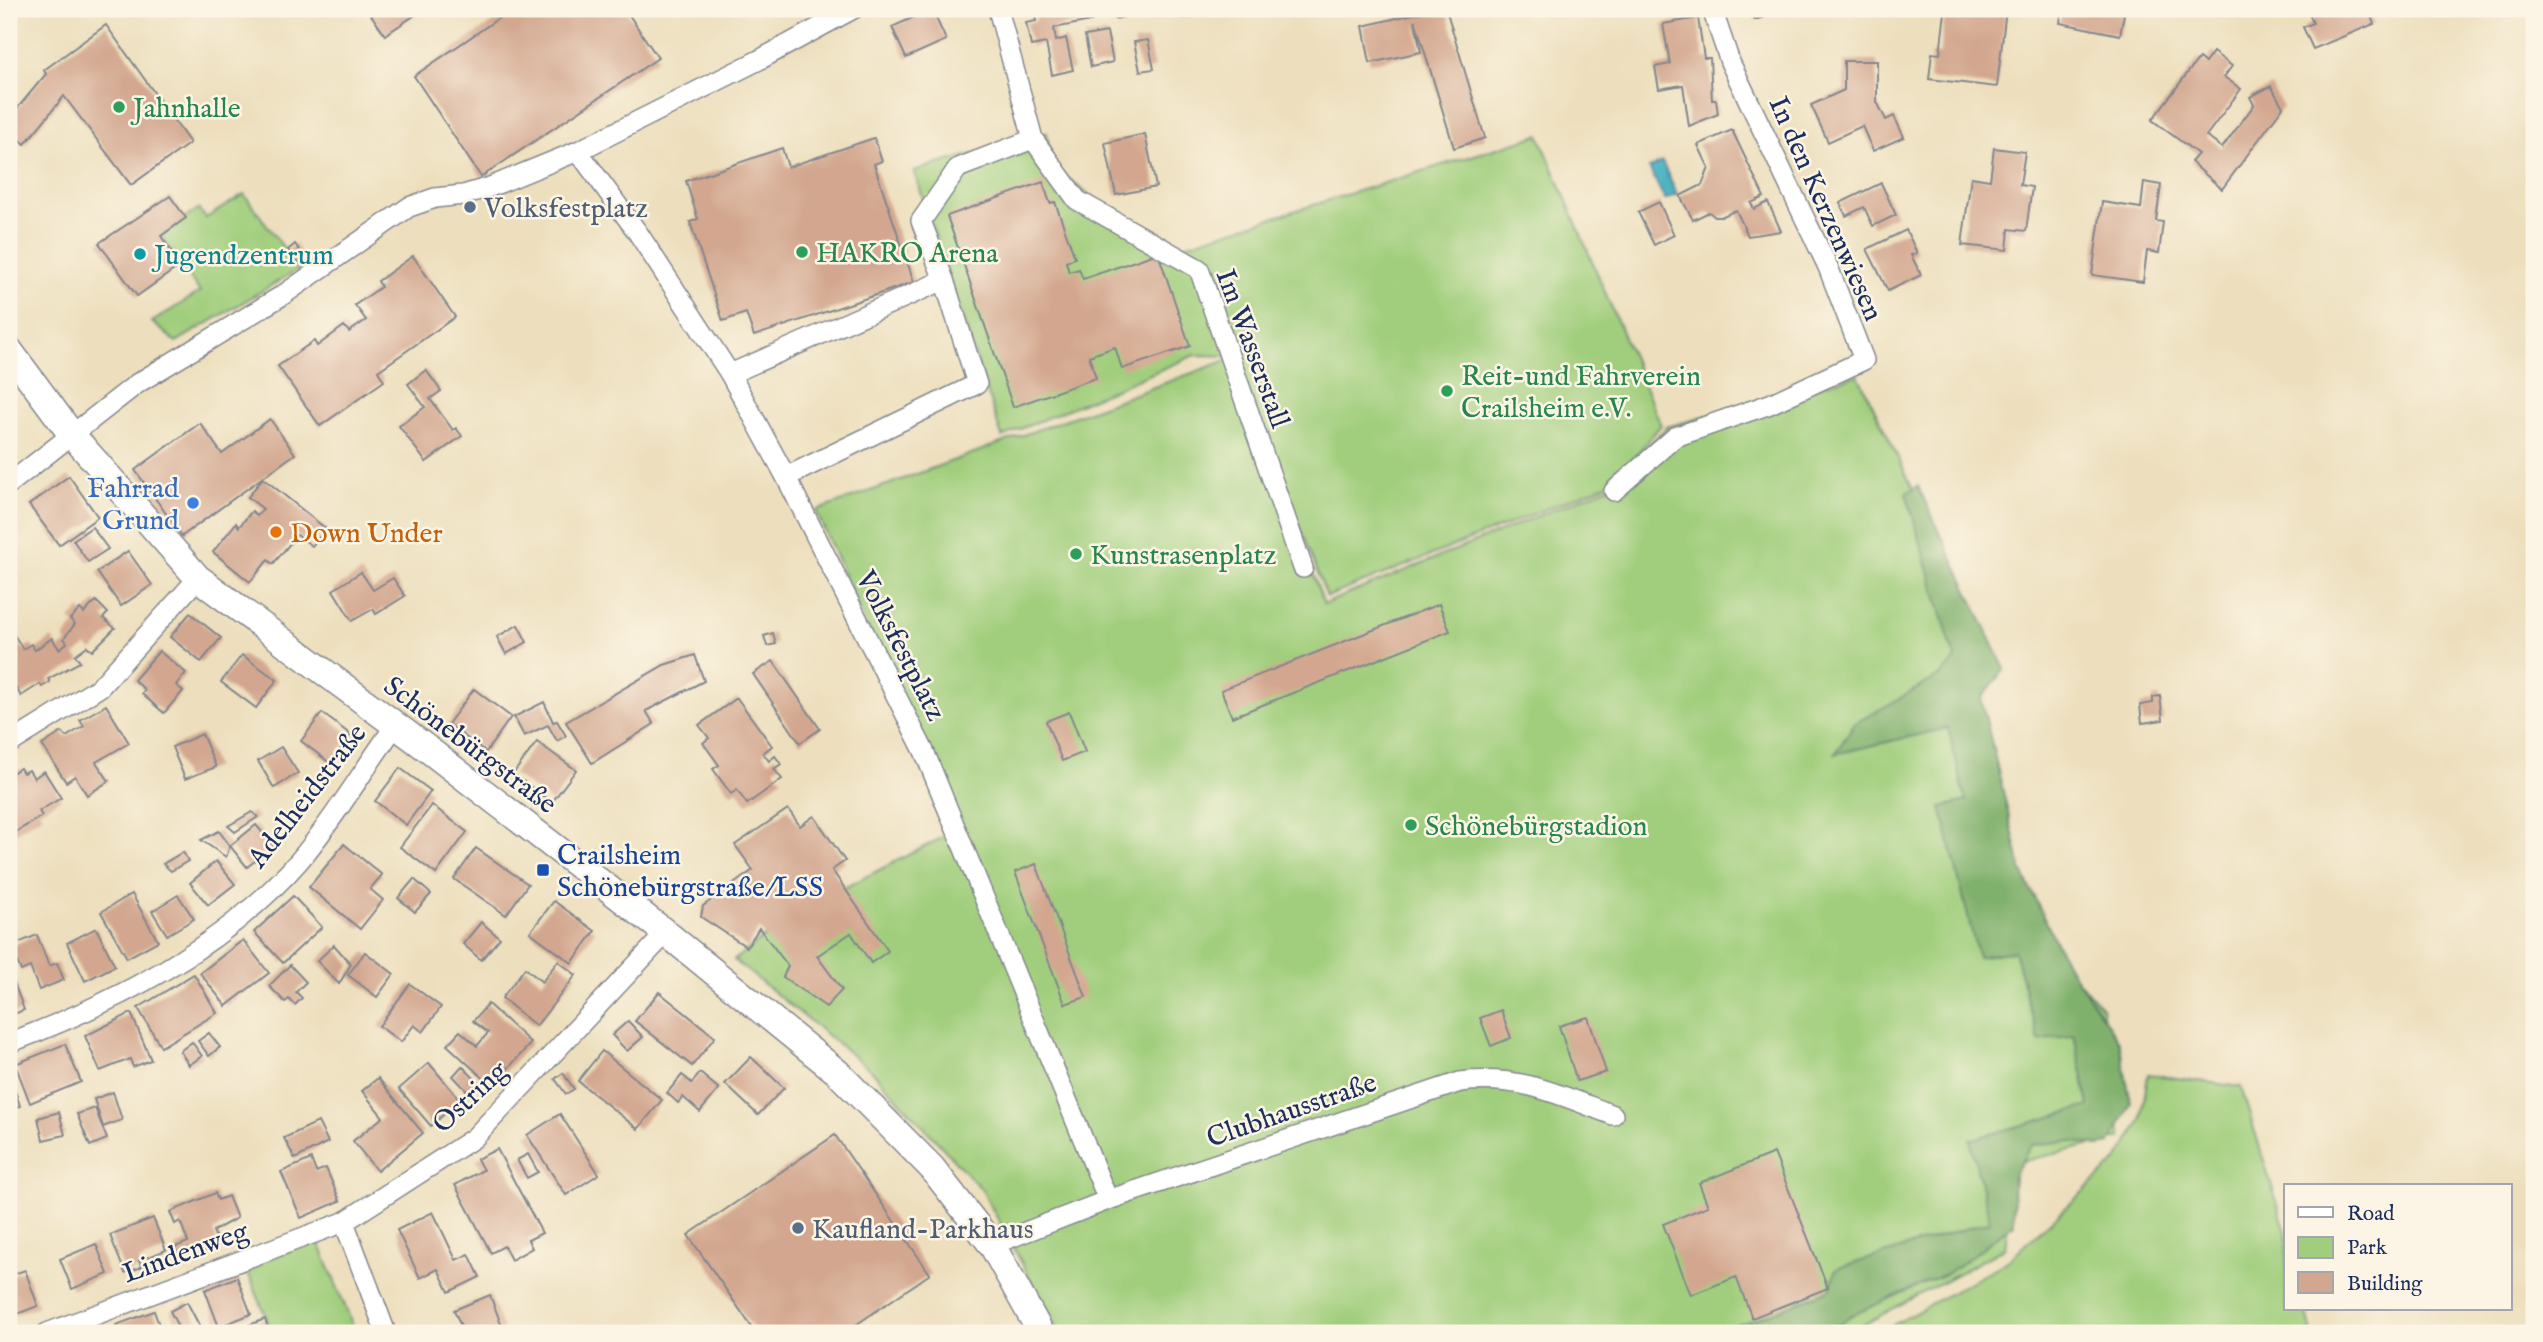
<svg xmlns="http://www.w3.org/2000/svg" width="2543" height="1342" font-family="'IM FELL English',serif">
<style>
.green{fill:#a0ce7c;stroke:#5e7e6d;stroke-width:2}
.forest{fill:#80b16c;stroke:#4e7065;stroke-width:2}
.water{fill:#41afbf;stroke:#2e6f8e;stroke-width:2}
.building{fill:#d3a78f}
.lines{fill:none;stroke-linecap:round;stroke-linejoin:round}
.street-casing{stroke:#84878e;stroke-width:22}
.secondary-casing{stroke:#84878e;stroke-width:29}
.street{stroke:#fff;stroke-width:19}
.secondary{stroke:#fff;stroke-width:26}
.leisure-dot{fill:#2e9e5b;stroke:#fcf5e5;stroke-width:2.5}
.service-dot{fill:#5c6f8a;stroke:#fcf5e5;stroke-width:2.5}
.culture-dot{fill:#0f9aa8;stroke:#fcf5e5;stroke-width:2.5}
.shop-dot{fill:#3f7fe0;stroke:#fcf5e5;stroke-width:2.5}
.food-dot{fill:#e8710a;stroke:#fcf5e5;stroke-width:2.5}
.transit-dot{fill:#1a4fb4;stroke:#fcf5e5;stroke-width:2.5}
.labels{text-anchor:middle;stroke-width:5;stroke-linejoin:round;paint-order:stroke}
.leisure-label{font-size:28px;fill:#27864d;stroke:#fcf5e5;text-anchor:start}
.service-label{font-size:28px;fill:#4e5e75;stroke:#fcf5e5;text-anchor:start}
.street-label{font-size:28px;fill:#1b2f5e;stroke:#fcf5e5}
.culture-label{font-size:28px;fill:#0d838f;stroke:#fcf5e5;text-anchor:start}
.shop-label{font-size:28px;fill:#366cbe;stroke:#fcf5e5;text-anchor:end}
.food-label{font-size:28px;fill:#c56008;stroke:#fcf5e5;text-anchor:start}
.transit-label{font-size:28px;fill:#164399;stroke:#fcf5e5;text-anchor:start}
</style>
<rect width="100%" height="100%" fill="#fcf5e5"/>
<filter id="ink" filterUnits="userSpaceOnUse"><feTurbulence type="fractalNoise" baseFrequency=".0143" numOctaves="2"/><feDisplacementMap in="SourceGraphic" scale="14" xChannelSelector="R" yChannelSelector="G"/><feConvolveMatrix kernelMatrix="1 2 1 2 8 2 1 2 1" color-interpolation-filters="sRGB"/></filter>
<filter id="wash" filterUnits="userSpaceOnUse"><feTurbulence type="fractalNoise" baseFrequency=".00686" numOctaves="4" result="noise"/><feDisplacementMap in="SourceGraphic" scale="28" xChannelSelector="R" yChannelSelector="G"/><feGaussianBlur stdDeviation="1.57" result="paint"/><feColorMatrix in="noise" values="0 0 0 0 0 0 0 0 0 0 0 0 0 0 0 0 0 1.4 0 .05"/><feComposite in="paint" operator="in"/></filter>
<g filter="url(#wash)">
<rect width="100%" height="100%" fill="#eddfbd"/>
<g class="green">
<polygon points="1047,133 1051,165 1162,252 1539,135 1661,425 1613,482 1327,597 1234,356 1195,355 1002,437 914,171"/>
<polygon points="244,194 299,269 176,342 152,322 200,292 161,236 198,209 206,218"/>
<polygon points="1233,358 1324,604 1609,487 1667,427 1858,375 1932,528 1968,684 2015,913 2102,1007 2121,1138 2016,1163 2005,1248 1848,1333 1060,1333 982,1190 873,1072 734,960 799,911 957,830 816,511"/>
<polygon points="2148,1074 2241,1087 2286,1232 2286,1309 2306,1309 2312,1333 1879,1333 2006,1262 2117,1161 2141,1120"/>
<polygon points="317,1238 356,1333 273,1333 246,1268"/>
</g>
<polygon class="forest" points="1918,486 2005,669 1981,698 2022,872 2066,963 2119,1041 2131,1103 2110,1144 2098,1146 2069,1141 2031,1145 2013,1177 2014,1224 1950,1272 1850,1316 1828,1333 1705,1333 1753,1320 1830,1290 1836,1269 1990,1221 1970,1140 2089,1106 2074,1035 2039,1041 2014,951 1978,957 1941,807 1966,801 1948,728 1835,754 1854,724 1941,675 1955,659 1906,493"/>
<polygon class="water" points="1662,162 1677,194 1665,200 1649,168"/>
<g id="blocks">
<g class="building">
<polygon points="367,9 424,9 385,35"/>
<polygon points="507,9 625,9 658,58 481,177 414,76 509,11"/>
<polygon points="932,9 946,40 906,58 892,27"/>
<polygon points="1034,9 1089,9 1091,21 1054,28 1056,41 1066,38 1073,70 1052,75 1046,43 1031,46 1026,23 1036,21"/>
<polygon points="1112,9 1153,9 1153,10 1115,19"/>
<polygon points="1180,9 1192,9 1194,16 1182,18"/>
<polygon points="1435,9 1446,9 1485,138 1454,148 1415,20 1421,52 1370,63 1363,26"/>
<polygon points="1751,9 1786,9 1755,20"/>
<polygon points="1988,9 2006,9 1997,87 1929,79 1932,53 1940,54 1945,12 1987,17"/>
<polygon points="2062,9 2125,9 2120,35 2060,23"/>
<polygon points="2307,9 2368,9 2374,24 2313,49 2303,27 2313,23"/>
<polygon points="1698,18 1704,58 1710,58 1712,100 1716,100 1718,114 1689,126 1683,85 1659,89 1655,67 1670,64 1663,24"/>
<polygon points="106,25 190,143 131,185 64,96 25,144 9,130 9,118 46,74 44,70"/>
<polygon points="1107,32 1113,62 1091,67 1085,36"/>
<polygon points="1148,40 1154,69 1140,71 1134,42"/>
<polygon points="2213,52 2232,66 2224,77 2241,89 2206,136 2222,148 2254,105 2250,97 2271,86 2283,107 2222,189 2191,162 2198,154 2152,120 2199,58 2205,63"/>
<polygon points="1844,61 1877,61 1877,102 1886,120 1894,116 1904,137 1873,151 1862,126 1828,142 1811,105 1844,90"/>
<polygon points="1732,130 1764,197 1751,203 1754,209 1768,202 1781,231 1748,236 1736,210 1721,217 1715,217 1709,212 1693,220 1680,196 1702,185 1709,168 1698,145"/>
<polygon points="1145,134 1156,187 1116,195 1105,143"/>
<polygon points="874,138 882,161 874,164 914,282 754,336 746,313 723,321 690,222 698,219 686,181 782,148 788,167"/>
<polygon points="1994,148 2025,152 2020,185 2032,187 2026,231 2009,229 2007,250 1962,245 1971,177 1990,180"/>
<polygon points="1043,182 1050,203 1055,202 1075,258 1066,262 1069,272 1079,269 1083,279 1158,253 1190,346 1122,369 1115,347 1089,356 1096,378 1013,407 947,216"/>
<polygon points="2144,182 2161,185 2156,221 2163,222 2159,253 2147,251 2143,282 2092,275 2102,202 2141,208"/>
<polygon points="1881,183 1896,215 1873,226 1864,207 1846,216 1840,203"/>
<polygon points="170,196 186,218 161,236 181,265 137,296 99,243"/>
<polygon points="1659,202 1674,235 1654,245 1638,212"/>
<polygon points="1906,230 1917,253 1911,255 1921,275 1888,291 1867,249"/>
<polygon points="295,244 305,258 297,263 288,250"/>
<polygon points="413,256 455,317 378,371 384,381 320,426 278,366 314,341 317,346 344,326 349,332 366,320 355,305 381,287 378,281"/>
<polygon points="426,370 441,391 430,399 453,430 456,428 462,436 426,462 399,426 425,407 408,384"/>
<polygon points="270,419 295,454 182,536 135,470 200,423 222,454"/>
<polygon points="69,476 98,517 59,545 29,505"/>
<polygon points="263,478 326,529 312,546 297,535 273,564 268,560 250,582 213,552 236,523 239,527 252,511 257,516 263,509 248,497"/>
<polygon points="92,527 108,549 88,562 73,540"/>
<polygon points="128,551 152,585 121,606 97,572"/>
<polygon points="361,572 373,590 393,578 405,596 376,614 373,609 352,621 333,590"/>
<polygon points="96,601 108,613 103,618 115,628 92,651 87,646 75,655 80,662 48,679 50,682 42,687 40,684 21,696 15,687 10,690 9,627 23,649 31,644 35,650 52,638 59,649 67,643 64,638 75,624 70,619 80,609 84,613"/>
<polygon points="1439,604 1450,631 1232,717 1221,690"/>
<polygon points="190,613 221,638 201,662 170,637"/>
<polygon points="518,625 527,642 506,654 497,637"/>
<polygon points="773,633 776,644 767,646 764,636"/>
<polygon points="159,651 186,673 176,685 183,691 164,713 142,694 145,690 134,680"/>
<polygon points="242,655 277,680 256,708 221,682"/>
<polygon points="695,655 704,681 646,711 654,724 592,763 566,722 664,665"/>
<polygon points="773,661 820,729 800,743 753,674"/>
<polygon points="474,689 511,717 486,752 448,724"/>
<polygon points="2160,696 2163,720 2142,723 2140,705 2153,703 2153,697"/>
<polygon points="737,698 772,746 763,753 769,761 775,756 781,764 774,769 782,779 747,804 737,790 731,794 713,769 719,765 703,743 709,738 699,725"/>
<polygon points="544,702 553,722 557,721 566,736 557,741 548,725 524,736 514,717"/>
<polygon points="106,705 129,743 96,762 109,781 87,795 75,776 66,782 42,745 62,732 66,737 84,726 80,720"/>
<polygon points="1069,712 1085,752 1062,761 1046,721"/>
<polygon points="322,713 351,735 330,763 301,741"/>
<polygon points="202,734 216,767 185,779 172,747"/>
<polygon points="537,742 576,770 552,802 513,774"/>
<polygon points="281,747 298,773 274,788 258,761"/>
<polygon points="20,768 23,773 29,770 34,778 44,771 61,798 39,811 42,816 14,833 9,824 9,775"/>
<polygon points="400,768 431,791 406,825 375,801"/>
<polygon points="432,805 467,832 436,874 400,847"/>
<polygon points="788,809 800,826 814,816 845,861 832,870 888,951 871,963 851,933 817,956 842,990 826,1007 783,977 788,966 759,928 747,947 701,917 703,906 753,870 735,845"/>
<polygon points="252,812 258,817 235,832 228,826"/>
<polygon points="256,825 274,846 247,867 230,846"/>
<polygon points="219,831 230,846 226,857 201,840"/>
<polygon points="344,844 382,875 370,889 383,900 360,929 309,887"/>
<polygon points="476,848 528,884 506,915 454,879"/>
<polygon points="183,852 188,861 171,871 163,864"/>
<polygon points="216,861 235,884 208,905 190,883"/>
<polygon points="1036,864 1086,997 1065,1004 1015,872"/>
<polygon points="414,879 431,894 415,912 398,898"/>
<polygon points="132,894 158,941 127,958 101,912"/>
<polygon points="178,895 194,919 167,935 152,911"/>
<polygon points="293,896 322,927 283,963 254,932"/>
<polygon points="554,901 595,931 572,963 530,932"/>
<polygon points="481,922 500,938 481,960 463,944"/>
<polygon points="96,928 115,966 85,981 67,943"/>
<polygon points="37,935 49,966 57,963 64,980 39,990 30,967 21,971 11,946"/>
<polygon points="243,940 269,973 226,1006 200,973"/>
<polygon points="334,945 351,964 339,984 317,961"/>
<polygon points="365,952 394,974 377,997 348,975"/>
<polygon points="558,961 576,975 536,1026 502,998 525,968 542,982"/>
<polygon points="290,965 306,982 296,992 302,998 295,1005 289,999 285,1002 269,986"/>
<polygon points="9,969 24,1010 9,1016"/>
<polygon points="194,974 217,1013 161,1047 138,1008"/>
<polygon points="410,984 441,1007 423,1032 414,1025 401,1042 379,1026"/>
<polygon points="659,992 715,1037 692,1066 635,1021"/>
<polygon points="488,1004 531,1043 492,1086 447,1045 460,1031 477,1046 488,1033 473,1021"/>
<polygon points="1501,1010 1511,1038 1491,1046 1480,1018"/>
<polygon points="131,1013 151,1060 133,1067 130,1059 100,1071 85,1036"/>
<polygon points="1588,1017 1606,1072 1577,1081 1559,1026"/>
<polygon points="628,1021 643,1037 627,1051 612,1035"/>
<polygon points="209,1033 220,1047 209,1056 198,1041"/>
<polygon points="192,1042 202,1056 189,1065 180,1051"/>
<polygon points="65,1044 81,1082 30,1103 15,1064"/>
<polygon points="602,1051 662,1100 638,1129 578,1081"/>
<polygon points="751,1057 784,1088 758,1115 725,1084"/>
<polygon points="429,1063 460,1100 431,1126 399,1089"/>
<polygon points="462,1066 479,1083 469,1093 453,1076"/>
<polygon points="9,1072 20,1106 9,1110"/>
<polygon points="563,1073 574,1089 566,1094 555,1079"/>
<polygon points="700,1073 719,1089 700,1112 683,1097 678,1103 667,1093 682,1075 692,1083"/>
<polygon points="378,1078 423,1133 377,1171 353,1141 383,1117 362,1091"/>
<polygon points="113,1092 122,1120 103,1127 94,1099"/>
<polygon points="95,1108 107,1139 90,1146 77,1114"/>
<polygon points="59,1112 65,1135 43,1140 38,1118"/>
<polygon points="560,1114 599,1174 566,1195 527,1135"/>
<polygon points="318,1122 328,1142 295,1159 284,1138"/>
<polygon points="835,1135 930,1274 844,1333 756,1333 688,1235"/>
<polygon points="497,1149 542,1233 528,1240 532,1248 511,1260 504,1246 491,1253 455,1185 483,1170 477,1159"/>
<polygon points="1774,1153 1828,1288 1752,1318 1736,1277 1691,1295 1663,1224 1708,1206 1699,1183"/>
<polygon points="528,1154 538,1172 527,1178 517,1160"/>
<polygon points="311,1159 316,1172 326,1168 340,1201 301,1218 281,1172"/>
<polygon points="215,1193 218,1200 228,1196 237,1218 213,1231 219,1245 181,1261 175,1247 188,1242 180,1221 175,1224 170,1212"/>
<polygon points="433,1212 456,1260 469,1254 480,1277 449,1292 438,1269 420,1278 397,1230"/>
<polygon points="153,1218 166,1250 139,1261 142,1267 125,1273 110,1235"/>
<polygon points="96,1244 108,1274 72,1289 60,1259"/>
<polygon points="25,1270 38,1306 9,1317 9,1276"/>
<polygon points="237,1277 251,1314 219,1327 205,1290"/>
<polygon points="490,1295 504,1332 464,1333 454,1310"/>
<polygon points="187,1302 200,1327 181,1333 170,1311"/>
<polygon points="154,1311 162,1333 119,1333 116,1325"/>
<polygon points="265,1319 270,1333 243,1333 241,1328"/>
</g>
</g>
</g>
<g filter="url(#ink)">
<use href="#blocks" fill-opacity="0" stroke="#84878e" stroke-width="2"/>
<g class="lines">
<g class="street-casing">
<g id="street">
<polyline points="998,9 1033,139 1077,200 1199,269 1303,568"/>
<polyline points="578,151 638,233 730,374 786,477 924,751 1108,1200"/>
<polyline points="730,374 944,280"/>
<polyline points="786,477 977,384 944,280 921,221 958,168 1033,139"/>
<polyline points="9,484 138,383 283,295 409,207 435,198 463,195 490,187 578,151 759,60 853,9"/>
<polyline points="1614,491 1675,437 1770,404 1864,360 1828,267 1730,62 1712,9"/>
<polyline points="9,744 100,687 198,578"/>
<path d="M9,1043C116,1002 222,949 299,861C334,820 363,770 395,726"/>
<path d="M992,1245L1108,1200L1460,1082C1521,1075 1557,1094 1613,1115"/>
<polyline points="47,1333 344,1222"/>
<polyline points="386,1333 344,1222 474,1138 666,933"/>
</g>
</g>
<g class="secondary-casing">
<polyline id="secondary" points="9,350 72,435 198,578 425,747 666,933 837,1072 932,1168 992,1245 1041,1333"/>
</g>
<use href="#street" class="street"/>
<use href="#secondary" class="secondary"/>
</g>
</g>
<g class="leisure-dot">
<circle cx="119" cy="107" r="7"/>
<circle cx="802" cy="252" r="7"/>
<circle cx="1447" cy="391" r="7"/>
<circle cx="1076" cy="554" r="7"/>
<circle cx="1411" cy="825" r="7"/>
</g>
<g class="service-dot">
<circle cx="470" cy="207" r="7"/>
<circle cx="798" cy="1228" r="7"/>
</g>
<circle class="culture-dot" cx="140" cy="254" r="7"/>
<circle class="shop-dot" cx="193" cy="503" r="7"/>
<circle class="food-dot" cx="276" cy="532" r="7"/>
<rect class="transit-dot" x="536" y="863" width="14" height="14" rx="3.5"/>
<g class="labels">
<g class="leisure-label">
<text x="133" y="117">Jahnhalle</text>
<text x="816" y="262">HAKRO Arena</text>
<text x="1461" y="385">Reit-und Fahrverein<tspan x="1461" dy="32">Crailsheim e.V.</tspan></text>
<text x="1090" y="564">Kunstrasenplatz</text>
<text x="1425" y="835">Schönebürgstadion</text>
</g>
<g class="service-label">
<text x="484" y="217">Volksfestplatz</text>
<text x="812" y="1238">Kaufland-Parkhaus</text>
</g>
<g class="street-label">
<text transform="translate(1827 208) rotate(66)" y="10">In den Kerzenwiesen</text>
<text transform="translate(1254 348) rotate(70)" y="10">Im Wasserstall</text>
<text transform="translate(902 645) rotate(63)" y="10">Volksfestplatz</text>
<text transform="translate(471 744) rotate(37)" y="10">Schönebürgstraße</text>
<text transform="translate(306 795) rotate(-52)" y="10">Adelheidstraße</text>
<text transform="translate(469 1096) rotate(-43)" y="10">Ostring</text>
<text transform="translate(1291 1109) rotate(-19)" y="10">Clubhausstraße</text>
<text transform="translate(185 1251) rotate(-20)" y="10">Lindenweg</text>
</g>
<g class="culture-label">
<text x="154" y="264">Jugendzentrum</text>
</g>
<g class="shop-label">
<text x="179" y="497">Fahrrad<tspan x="179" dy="32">Grund</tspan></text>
</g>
<g class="food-label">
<text x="290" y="542">Down Under</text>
</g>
<g class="transit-label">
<text x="557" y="864">Crailsheim<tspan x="557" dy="32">Schönebürgstraße/LSS</tspan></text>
</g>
</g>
<rect width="2543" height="1342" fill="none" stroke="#fcf5e5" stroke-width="35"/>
<rect x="2284" y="1184" width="228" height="126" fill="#fcf5e5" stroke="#a2a6af" stroke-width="2"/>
<rect x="2298" y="1207" width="35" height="10" fill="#ffffff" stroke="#a2a6af" stroke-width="2"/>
<text x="2347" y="1220" font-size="21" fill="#1b2f5e">Road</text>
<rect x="2298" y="1237" width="35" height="21" fill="#a0ce7c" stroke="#a2a6af" stroke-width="2"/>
<text x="2347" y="1254" font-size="21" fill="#1b2f5e">Park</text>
<rect x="2298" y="1272" width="35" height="21" fill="#d3a78f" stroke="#a2a6af" stroke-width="2"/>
<text x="2347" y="1290" font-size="21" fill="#1b2f5e">Building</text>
</svg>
